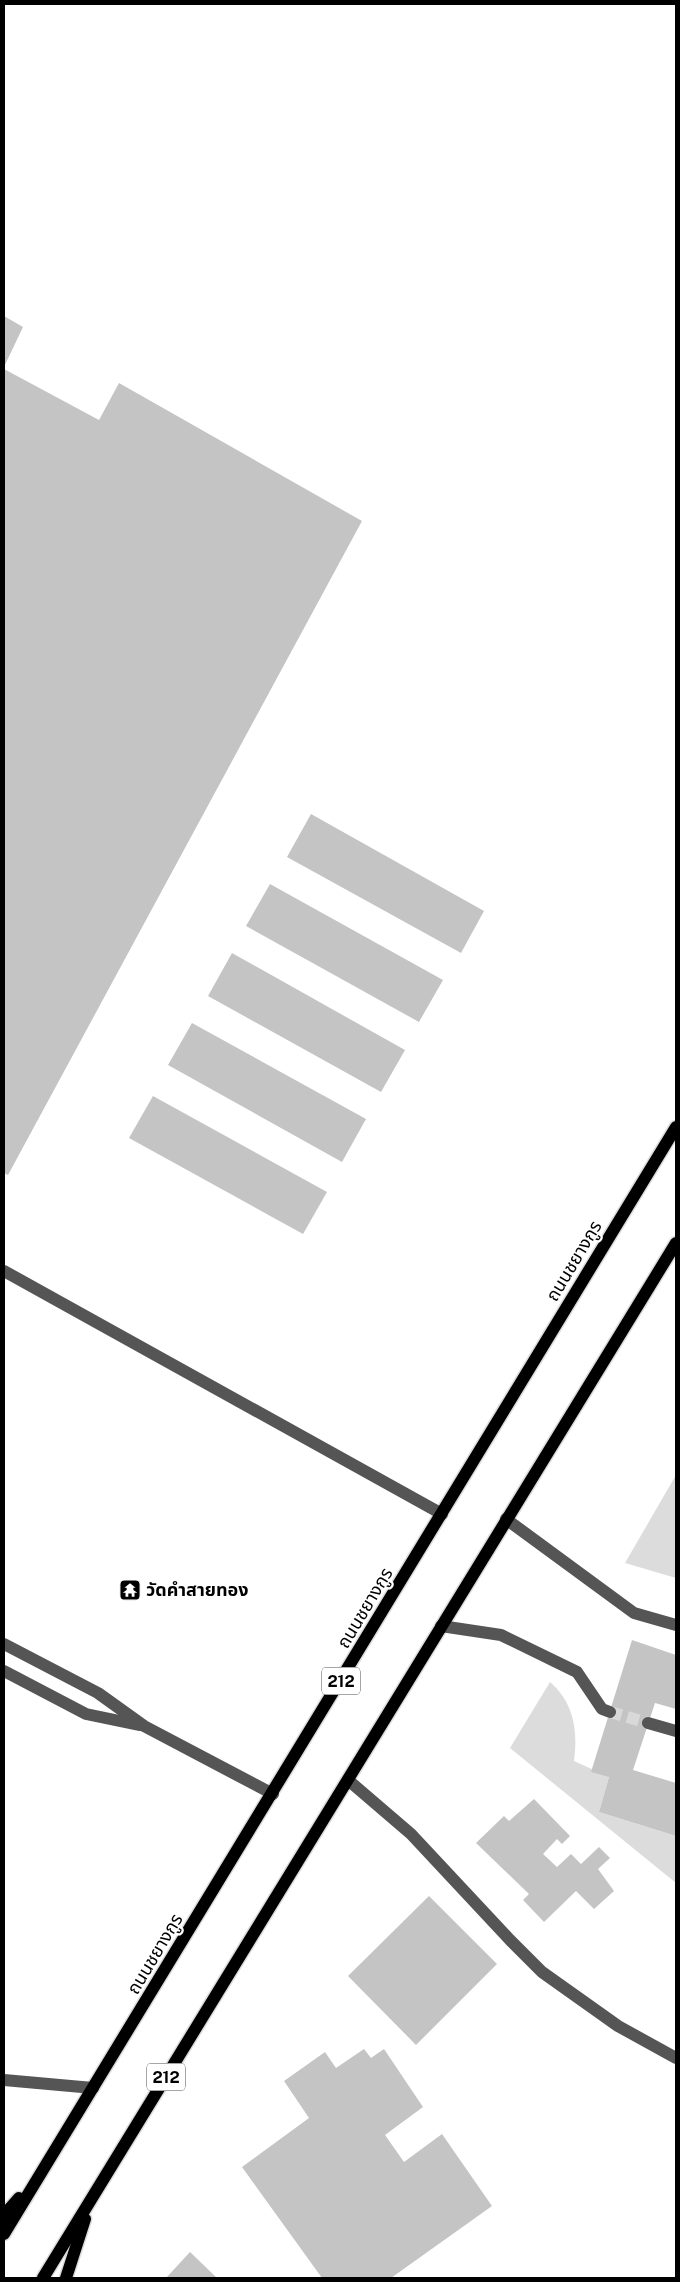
<svg xmlns="http://www.w3.org/2000/svg" width="680" height="2282" font-family="'Public Sans','Noto Sans Thai',sans-serif">
<style>
.green{fill:#dcdcdc}
.building{fill:#c4c4c4}
.lines{fill:none;stroke-linecap:round;stroke-linejoin:round}
.minor-tunnel{stroke:#d9d9d9;stroke-width:12;stroke-dasharray:12 6;stroke-linecap:butt}
.major-casing{stroke:#dbdbdb;stroke-width:15}
.minor{stroke:#555;stroke-width:12}
.major{stroke:#000;stroke-width:12}
.labels{text-anchor:middle;stroke-width:4.5;stroke-linejoin:round;paint-order:stroke}
.shield{fill:#fff;stroke:#4c4c4c;stroke-width:1}
.shield-label{font-size:16px;font-weight:bold;fill:#000}
.street-label{font-size:18px;fill:#000;stroke:#fff}
.poi-label{font-size:18px;font-weight:bold;fill:#000;stroke:#fff;text-anchor:start}
</style>
<rect width="100%" height="100%" fill="#fff"/>
<g class="green">
<polygon points="676,1475 676,1578 625,1563"/>
<path d="M550,1682C574,1703 578,1730 574,1761L609,1777L599,1812L676,1836V1883L510,1748Z"/>
</g>
<g class="building">
<polygon points="4,316 23,327 4,367"/>
<polygon points="4,369 99,420 119,383 362,521 8,1175 4,1173"/>
<polygon points="311,814 484,911 461,953 287,857"/>
<polygon points="270,884 443,980 419,1022 246,926"/>
<polygon points="232,953 405,1050 381,1092 208,996"/>
<polygon points="192,1023 366,1119 342,1162 168,1065"/>
<polygon points="153,1096 327,1192 303,1234 129,1138"/>
<polygon points="632,1640 676,1655 676,1709 655,1703 633,1770 676,1783 676,1836 599,1812 609,1777 591,1772"/>
<polygon points="534,1799 570,1836 562,1844 557,1839 543,1854 557,1867 571,1854 581,1864 599,1847 610,1858 598,1869 614,1891 594,1909 576,1891 544,1922 523,1900 529,1894 476,1843 504,1816 509,1821"/>
<polygon points="429,1896 497,1964 416,2045 348,1976"/>
<polygon points="364,2049 371,2058 384,2049 423,2107 385,2135 404,2162 442,2134 492,2206 391,2278 322,2278 242,2167 309,2118 284,2081 325,2052 336,2068"/>
<polygon points="190,2252 217,2278 166,2278"/>
</g>
<g class="lines">
<polyline class="minor-tunnel" points="610,1712 648,1723"/>
<g class="major-casing">
<g id="major">
<polyline points="4,2215 19,2198"/>
<polyline points="4,2234 676,1127"/>
<polyline points="43,2278 676,1243"/>
<polyline points="66,2278 85,2219"/>
</g>
</g>
<g class="minor">
<polyline points="4,1271 442,1514"/>
<polyline points="506,1519 634,1613 676,1625"/>
<polyline points="441,1626 501,1635 577,1672 602,1709 610,1712"/>
<polyline points="4,1644 98,1693 144,1726 273,1794"/>
<polyline points="4,1671 86,1714 139,1725"/>
<polyline points="648,1723 676,1731"/>
<polyline points="348,1780 411,1834 510,1940 542,1972 618,2026 676,2058"/>
<polyline points="4,2080 93,2088"/>
</g>
<use href="#major" class="major"/>
</g>
<defs>
<g id="temple-square" transform="scale(1.125)"><rect x="-9" y="-9" width="18" height="18" rx="4" fill="#000" stroke="#fff"/><path d="M0-6L5-2H3V0L6.5 2.5H4V6H1.5V3h-3V6H-4V2.5H-6.5L-3 0V-2H-5Z" fill="#fff"/></g>
</defs>
<g fill-rule="evenodd">
<use href="#temple-square" x="130" y="1590"/>
</g>
<g class="labels">
<g class="shield">
<rect x="322" y="1667.5" width="38" height="27" rx="4"/>
<rect x="147" y="2063.5" width="38" height="27" rx="4"/>
</g>
<g class="shield-label">
<text x="341" y="1687">212</text>
<text x="166" y="2083">212</text>
</g>
<g class="street-label">
<text transform="translate(574 1261) rotate(-59)" y="6">ถนนชยางกูร</text>
<text transform="translate(365 1608) rotate(-59)" y="6">ถนนชยางกูร</text>
<text transform="translate(155 1954) rotate(-59)" y="6">ถนนชยางกูร</text>
</g>
<g class="poi-label">
<text x="146" y="1596">วัดคำสายทอง</text>
</g>
</g>
<rect width="680" height="2282" fill="none" stroke="#000000" stroke-width="10"/>
</svg>
